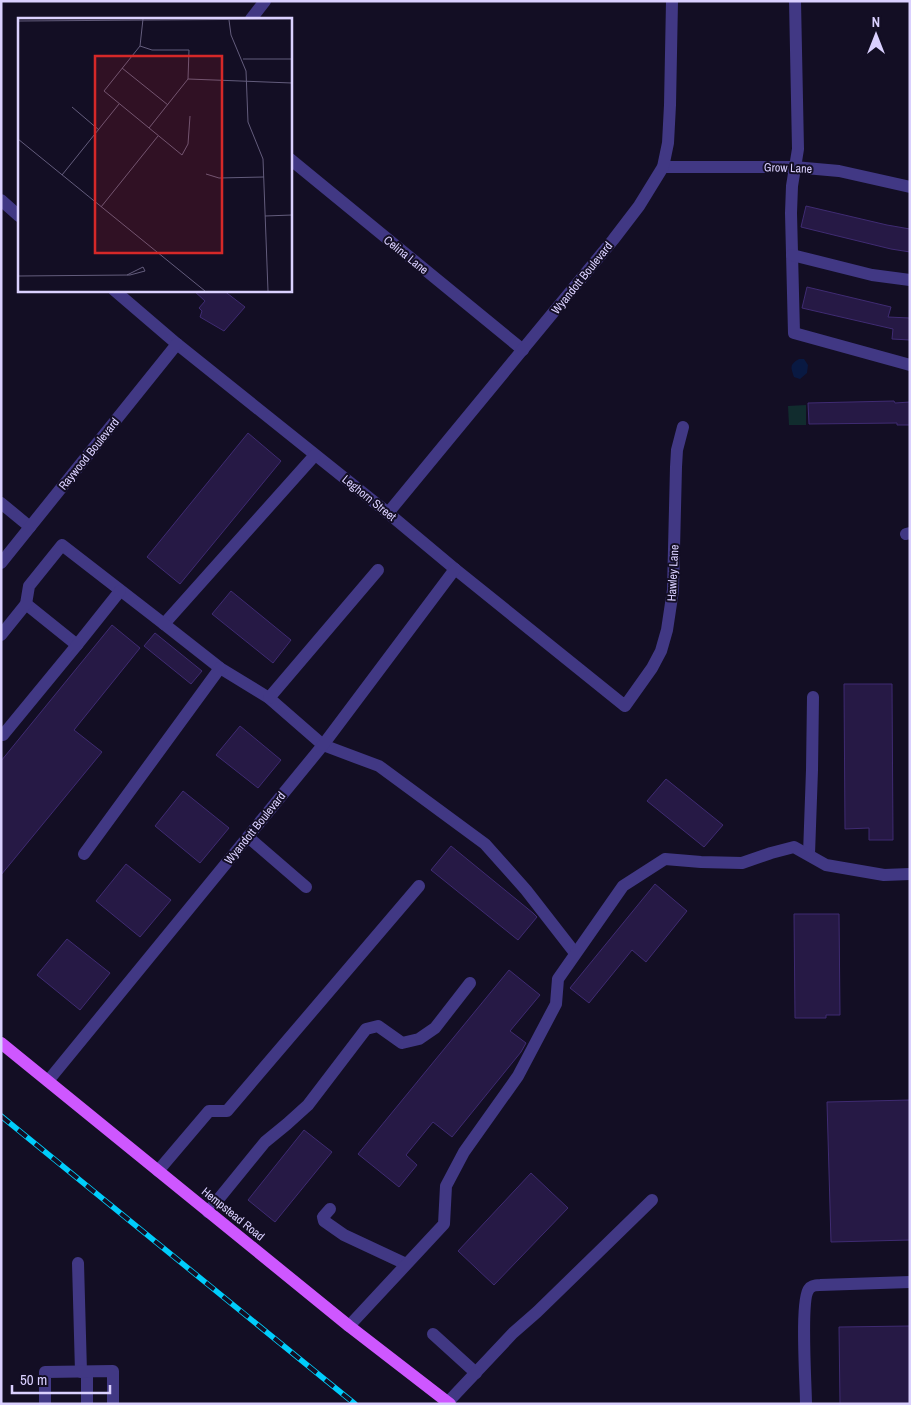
<svg xmlns="http://www.w3.org/2000/svg" width="911" height="1405" font-family="'Archivo Narrow',sans-serif">
<style>
.green{fill:#112c2e}
.water{fill:#091942}
.building{fill:#261945;stroke:#3f2b72}
.lines{fill:none;stroke-linecap:round;stroke-linejoin:round}
.minor{stroke:#413884;stroke-width:12}
.major{stroke:#ce57ff;stroke-width:12}
.rail-casing{stroke:#00cdfb;stroke-width:5.5}
.rail{stroke:#130e24;stroke-width:4;stroke-dasharray:11;stroke-linecap:butt}
.labels{text-anchor:middle;stroke-width:4;stroke-linejoin:round;paint-order:stroke}
.street-label{font-size:12px;fill:#dad0ff;stroke:#130e24}
.inset-road{fill:none;stroke:#635c7c;stroke-width:1}
.view{fill:#d62828;fill-opacity:0.15;stroke:#d62828;stroke-width:2.5}
.inset-edge{fill:none;stroke:#dad0ff;stroke-width:2.5}
</style>
<rect width="100%" height="100%" fill="#130e24"/>
<polygon class="green" points="806,405 806,425 789,425 788,406"/>
<path class="water" d="M799,359H804L808,365L807,373L800,379L794,377C791,367 789,365 799,359Z"/>
<g class="building">
<polygon points="806,206 887,225 910,229 910,252 891,249 801,227"/>
<polygon points="807,287 891,307 888,317 910,318 910,340 892,339 893,329 802,308"/>
<polygon points="193,290 223,290 245,307 224,331 200,317 202,311 199,308 205,301"/>
<polygon points="894,401 895,403 910,402 910,425 897,425 897,423 809,424 808,403"/>
<polygon points="248,433 281,461 180,584 147,557"/>
<polygon points="231,591 291,640 273,663 212,614"/>
<polygon points="112,625 140,648 74,730 102,752 1,875 1,761"/>
<polygon points="155,633 202,671 191,684 144,646"/>
<polygon points="844,684 892,684 893,840 869,840 869,828 845,829"/>
<polygon points="240,726 281,760 258,788 216,755"/>
<polygon points="666,779 723,825 704,847 647,801"/>
<polygon points="183,791 229,828 200,863 155,826"/>
<polygon points="451,846 533,913 537,917 518,940 431,870"/>
<polygon points="126,864 171,900 140,937 96,901"/>
<polygon points="655,884 687,911 646,962 632,950 589,1003 570,988"/>
<polygon points="794,914 839,914 840,1015 826,1015 826,1018 795,1018"/>
<polygon points="67,939 110,973 80,1010 37,975"/>
<polygon points="509,970 540,995 510,1031 526,1043 521,1052 452,1137 433,1122 406,1155 417,1165 399,1187 358,1154"/>
<polygon points="910,1100 910,1240 831,1242 827,1102"/>
<polygon points="304,1130 332,1152 275,1222 248,1200"/>
<polygon points="531,1173 568,1208 494,1285 458,1251"/>
<polygon points="910,1326 910,1404 840,1404 839,1327"/>
</g>
<g class="lines">
<g class="minor">
<polyline points="795,1 798,149 792,186 791,213 794,333 910,365"/>
<polyline points="251,19 265,1"/>
<polyline points="290,159 523,350"/>
<polyline points="663,167 794,167 839,171 910,187"/>
<polyline points="1,200 19,216"/>
<polyline points="792,255 872,275 910,280"/>
<polyline points="114,290 177,344 388,513 455,569 625,706 652,668 661,651 667,630 673,590 676,467 677,450 683,427"/>
<polyline points="1,503 30,527"/>
<polyline points="388,513 613,240 639,206 663,167 668,143 670,105 672,1"/>
<polyline points="906,534 910,533"/>
<polyline points="1,563 177,344"/>
<polyline points="26,604 77,645"/>
<polyline points="164,624 315,455"/>
<polyline points="1,635 26,604 29,586 62,545 164,624 220,668 269,698 323,745 379,766 485,844 526,890 575,953"/>
<polyline points="269,698 378,570"/>
<polyline points="1,733 3,735 77,645 120,591"/>
<polyline points="248,837 306,887"/>
<polyline points="84,854 220,668"/>
<polyline points="809,854 812,770 813,697"/>
<polyline points="48,1081 323,745 455,569"/>
<polyline points="158,1171 209,1111 227,1111 419,886"/>
<polyline points="330,1209 323,1217 324,1221 344,1235 406,1264"/>
<polyline points="208,1212 265,1142 287,1124 308,1105 366,1029 378,1026 402,1043 419,1039 435,1028 470,983"/>
<polyline points="78,1263 81,1372"/>
<polyline points="349,1326 444,1224 446,1186 464,1152 518,1076 556,1004 558,979 623,886 665,859 701,862 742,863 771,853 794,847 826,865 884,875 910,874"/>
<polyline points="433,1334 476,1373"/>
<polyline points="87,1372 87,1404"/>
<polyline points="448,1402 513,1333 537,1312 652,1200"/>
<polyline points="45,1404 45,1372 113,1371 113,1404"/>
<path d="M806,1404C806,1386 800,1299 809,1289C811,1286 816,1285 820,1285L910,1282"/>
</g>
<polyline class="major" points="1,1043 349,1326 450,1404"/>
<g class="rail-casing">
<polyline id="rail" points="1,1116 355,1404"/>
</g>
<use href="#rail" class="rail"/>
</g>
<g class="labels">
<g class="street-label">
<text transform="translate(788 168) rotate(2)" y="4">Grow Lane</text>
<text transform="translate(406 255) rotate(39)" y="4">Celina Lane</text>
<text transform="translate(582 278) rotate(-51)" y="4">Wyandott Boulevard</text>
<text transform="translate(89 454) rotate(-51)" y="4">Raywood Boulevard</text>
<text transform="translate(369 498) rotate(39)" y="4">Leghorn Street</text>
<text transform="translate(673 573) rotate(-87)" y="4">Hawley Lane</text>
<text transform="translate(255 828) rotate(-51)" y="4">Wyandott Boulevard</text>
<text transform="translate(233 1214) rotate(39)" y="4">Hempstead Road</text>
</g>
</g>
<g transform="translate(18 18)">
<rect width="274" height="274" fill="#130e24"/>
<path class="inset-road" d="M125,1L122,28L86,73L164,137L170,126L172,98M211,2L213,17L228,53L230,104L245,141L250,273M0,3L274,1M122,28L134,32H171L170,61L131,110M225,41H274M104,50L150,87M170,61L274,65M54,89L81,112M0,121L187,273M188,156L201,160L246,159M44,157L101,86M83,189L140,118M247,198L274,197M0,258L112,257L127,253L125,249L109,257"/>
<path class="view" d="M77,38H204V235H77Z"/>
<rect width="274" height="274" class="inset-edge"/>
</g>
<rect width="911" height="1405" fill="none" stroke="#dad0ff" stroke-width="5"/>
<g transform="translate(876 35)" stroke="#130e24" stroke-width="4" paint-order="stroke">
<path d="M0-4L9 19L0 12L-9 19Z" fill="#dad0ff"/>
<text y="-8" font-size="14" font-weight="bold" text-anchor="middle" fill="#dad0ff">N</text>
</g>
<path d="M12 1385v8h98v-8" fill="none" stroke="#dad0ff" stroke-width="2.5"/>
<text x="20" y="1385" font-size="15" fill="#dad0ff" stroke="#130e24" stroke-width="4" paint-order="stroke">50 m</text>
</svg>
